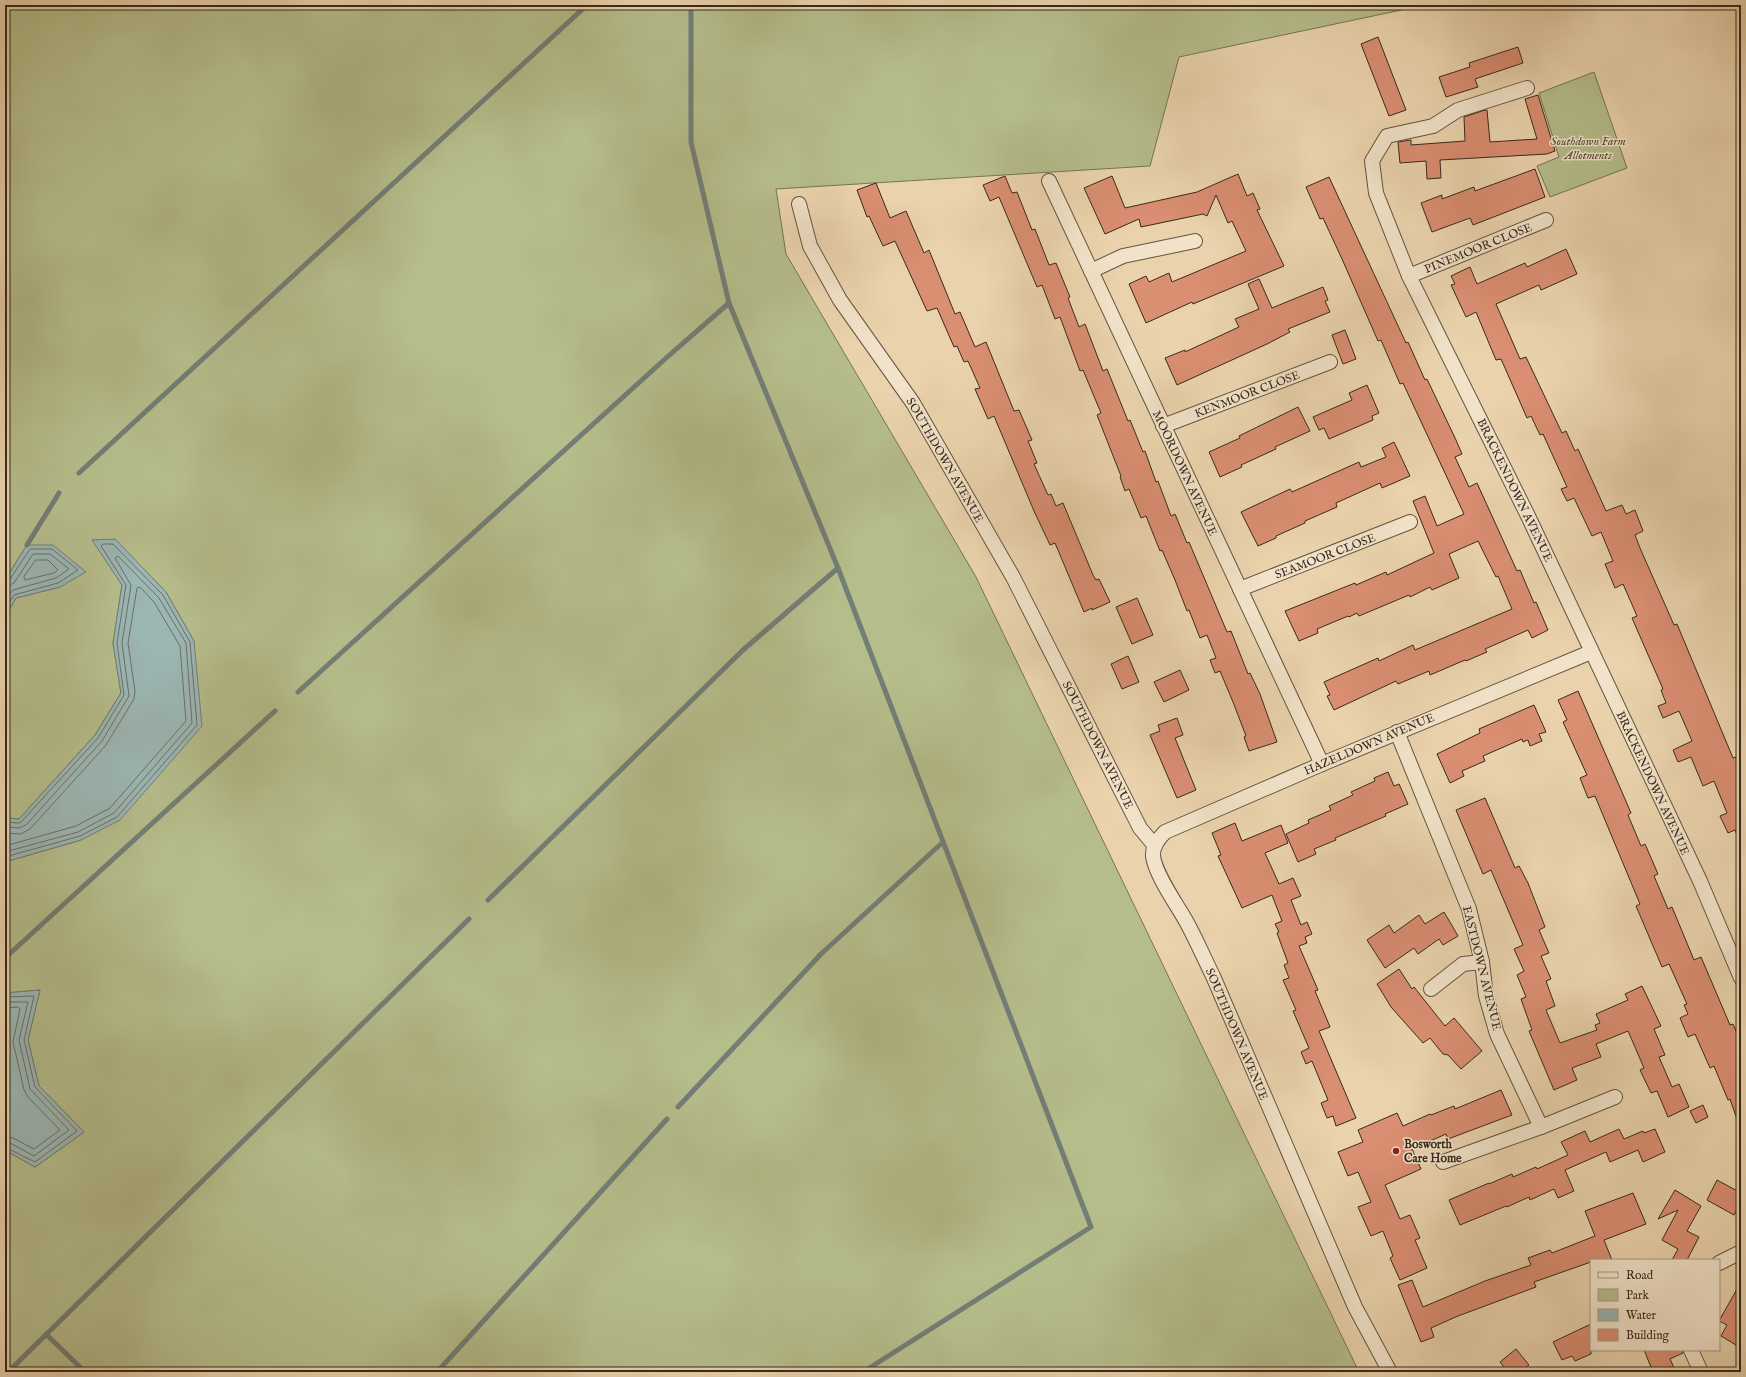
<svg xmlns="http://www.w3.org/2000/svg" width="1746" height="1377" font-family="'IM FELL English',serif">
<style>
.green{fill:#b5bd8b;stroke:#767454}
.water{fill:#9bb6b3;stroke:#737e77}
.lines{fill:none;stroke-linecap:round;stroke-linejoin:round}
.shore{stroke:#6a7068;stroke-width:1}
.stream{stroke:#737e77;stroke-width:5}
.building{fill:#da8e72;stroke:#382a1c}
.minor-casing{stroke:#645440;stroke-width:16}
.minor{stroke:#f1e2c9;stroke-width:14}
.poi-dot{fill:#8f2418;stroke:#f1e2c9;stroke-width:1.5}
.labels{text-anchor:middle;stroke-width:3;stroke-linejoin:round;paint-order:stroke}
.park-label{font-size:12px;font-style:italic;fill:#514732;stroke:#f1e2c9}
.street-label{font-size:12px;fill:#382a1c;stroke:#f1e2c9}
.poi-label{font-size:12px;font-weight:bold;fill:#382a1c;stroke:#f1e2c9;text-anchor:start}
</style>
<rect width="100%" height="100%" fill="#ead3ac"/>
<filter id="stains"><feTurbulence type="fractalNoise" baseFrequency=".005" numOctaves="4"/><feColorMatrix values="0 0 0 0 .2 0 0 0 0 .09 0 0 0 0 .02 0 0 0 .5 -.17"/></filter>
<radialGradient id="worn" r=".72"><stop offset=".6" stop-color="#630" stop-opacity="0"/><stop offset="1" stop-color="#630" stop-opacity=".3"/></radialGradient>
<g class="green">
<polygon points="5,5 1425,5 1179,57 1150,166 776,189 786,254 976,577 1359,1372 5,1372 5,1150 35,1167 84,1132 39,1086 28,1040 40,990 5,993 5,862 81,840 194,641 166,592 115,540 93,540 122,585 113,643 121,693 95,735 19,819 5,818 5,617 16,598 60,587 27,545 5,580"/>
<polygon points="1594,72 1627,168 1550,197 1537,166 1559,157 1539,93"/>
</g>
<g class="water">
<polygon points="115,539 166,592 194,641 202,726 120,820 81,840 5,862 5,818 19,819 95,735 121,693 113,643 122,585 92,540"/>
<polygon points="27,545 53,545 86,572 60,587 16,598 5,617 5,580"/>
<polygon points="40,990 28,1040 39,1086 84,1132 35,1167 5,1150 5,993"/>
</g>
<g class="lines">
<g class="shore">
<polygon points="36,560 48,560 58,570 54,573 25,580 24,577"/>
<polyline points="5,581 10,579 30,549 52,549 78,570 58,583 14,595 5,609"/>
<polyline points="5,587 14,583 33,554 50,554 69,569 56,578 13,590 5,599"/>
<polyline points="5,822 19,823 22,821 98,738 124,695 117,643 126,585 101,546 103,544 113,544 163,595 190,642 197,725 117,817 80,836 5,857"/>
<polyline points="5,827 19,828 26,825 102,741 129,696 122,643 131,585 115,558 118,556 159,598 186,643 192,723 114,813 78,832 5,852"/>
<polyline points="5,833 21,834 30,829 106,745 134,699 135,691 128,643 137,588 140,587 154,602 180,646 186,721 110,808 76,826 5,846"/>
<polyline points="5,997 34,996 24,1040 35,1087 77,1131 35,1162 5,1147"/>
<polyline points="5,1002 28,1002 19,1040 30,1089 69,1130 34,1156 10,1143 5,1142"/>
<polyline points="5,1008 18,1007 20,1009 13,1042 24,1090 28,1097 60,1130 34,1149 13,1138 5,1136"/>
</g>
<g class="stream">
<polyline points="691,5 691,142 729,303 838,568 1091,1227 863,1372"/>
<polyline points="79,473 587,5"/>
<polyline points="27,545 59,493"/>
<polyline points="298,692 665,359 729,303"/>
<polyline points="488,900 743,650 838,568"/>
<polyline points="5,958 275,711"/>
<polyline points="678,1107 821,954 943,842"/>
<polyline points="46,1334 85,1372"/>
<polyline points="8,1372 469,919"/>
<polyline points="437,1372 667,1119"/>
</g>
</g>
<g class="building">
<polygon points="1378,37 1406,110 1389,116 1361,44"/>
<polygon points="1518,47 1523,63 1475,79 1478,87 1446,97 1439,77 1470,67 1469,63"/>
<polygon points="1538,95 1555,151 1547,154 1440,160 1441,178 1427,179 1426,161 1400,163 1398,142 1411,140 1411,145 1465,141 1464,117 1485,110 1487,110 1490,142 1537,139 1525,99"/>
<polygon points="1535,169 1545,197 1473,225 1470,218 1432,232 1421,203 1442,195 1442,199 1474,187 1475,191"/>
<polygon points="1238,174 1247,196 1253,193 1260,209 1257,210 1284,266 1193,304 1192,302 1146,323 1129,284 1146,276 1149,282 1169,273 1172,282 1246,251 1232,221 1228,223 1216,195 1207,216 1203,214 1141,227 1139,219 1105,234 1084,188 1112,176 1125,208 1197,192"/>
<polygon points="1005,176 1012,193 1017,192 1032,230 1035,229 1049,265 1056,263 1070,297 1068,298 1079,327 1085,324 1103,371 1107,369 1128,421 1130,420 1143,452 1145,451 1156,482 1158,481 1171,516 1175,514 1187,543 1189,542 1227,632 1231,631 1248,674 1250,673 1260,694 1277,742 1249,751 1244,737 1246,736 1233,702 1220,671 1215,673 1210,660 1216,658 1207,635 1200,638 1189,610 1187,611 1175,580 1162,550 1160,551 1146,516 1141,518 1129,489 1125,491 1120,477 1121,476 1097,415 1101,413 1083,370 1080,371 1060,317 1055,319 1042,285 1037,287 999,197 990,201 983,185"/>
<polygon points="1329,177 1406,343 1408,342 1425,380 1427,379 1456,440 1462,454 1455,457 1469,487 1477,483 1517,571 1520,570 1534,603 1536,602 1548,630 1532,638 1528,630 1485,649 1487,652 1466,661 1465,660 1430,675 1429,671 1398,684 1396,681 1334,710 1327,696 1330,695 1324,682 1378,658 1379,661 1413,645 1415,650 1512,609 1498,576 1496,577 1478,541 1449,554 1459,578 1432,590 1430,587 1410,597 1409,595 1359,616 1357,613 1349,617 1348,616 1317,629 1318,633 1299,641 1285,611 1355,583 1356,585 1386,572 1387,575 1434,553 1413,501 1425,496 1437,526 1464,514 1403,383 1400,384 1381,340 1378,341 1342,259 1323,218 1320,219 1306,187"/>
<polygon points="876,183 890,218 906,211 924,253 929,250 955,314 960,312 975,347 986,342 1014,411 1019,410 1032,440 1028,441 1037,463 1034,464 1048,495 1051,494 1056,506 1063,503 1093,575 1096,580 1099,579 1110,602 1092,610 1092,608 1084,612 1055,543 1050,545 1034,511 994,416 988,419 975,389 980,388 968,361 964,362 957,346 954,347 937,308 927,311 895,241 883,246 869,216 867,217 857,190"/>
<polygon points="1566,249 1577,274 1541,290 1539,285 1496,304 1520,359 1526,357 1562,433 1566,431 1575,451 1578,449 1606,511 1622,505 1626,514 1635,510 1643,531 1635,535 1640,548 1674,625 1677,624 1733,758 1736,757 1741,770 1741,845 1735,830 1728,833 1720,816 1727,813 1714,781 1703,786 1691,757 1678,762 1673,750 1692,741 1679,711 1663,718 1658,706 1666,703 1661,690 1663,689 1632,618 1637,616 1623,584 1615,588 1605,564 1613,561 1601,532 1592,536 1574,498 1567,501 1561,489 1567,487 1543,434 1540,435 1531,416 1527,418 1501,359 1496,360 1476,312 1466,317 1451,285 1455,284 1451,276 1470,267 1477,284 1525,263 1527,267"/>
<polygon points="1259,279 1272,308 1323,287 1328,300 1325,301 1330,312 1288,329 1290,332 1267,344 1177,385 1165,358 1185,350 1185,352 1239,327 1235,319 1259,309 1248,284"/>
<polygon points="1345,330 1356,359 1343,364 1332,335"/>
<polygon points="1367,385 1379,413 1372,416 1373,420 1329,439 1324,428 1319,430 1313,417 1352,400 1349,393"/>
<polygon points="1298,407 1310,431 1275,447 1276,449 1241,465 1242,467 1220,477 1209,452 1240,438 1239,436"/>
<polygon points="1394,442 1410,476 1382,488 1380,483 1336,503 1337,507 1305,521 1305,523 1276,536 1276,538 1258,546 1241,512 1290,489 1292,492 1359,462 1361,467 1386,457 1382,448"/>
<polygon points="1137,598 1153,635 1132,644 1116,607"/>
<polygon points="1128,656 1139,682 1122,689 1111,664"/>
<polygon points="1180,670 1189,690 1164,702 1154,682"/>
<polygon points="1578,691 1625,799 1631,813 1628,815 1641,846 1645,844 1658,874 1654,876 1668,909 1672,907 1694,960 1701,957 1730,1025 1733,1024 1741,1042 1741,1125 1739,1125 1730,1099 1728,1100 1714,1066 1710,1068 1695,1034 1688,1037 1680,1018 1688,1014 1684,1005 1687,1004 1669,964 1662,967 1636,906 1640,904 1595,796 1588,798 1580,778 1587,775 1563,722 1567,720 1558,700"/>
<polygon points="1534,705 1546,732 1539,734 1542,741 1530,746 1528,740 1523,742 1522,739 1483,756 1485,761 1462,771 1464,776 1450,783 1437,754 1480,733 1479,729"/>
<polygon points="1177,718 1183,735 1175,738 1196,790 1177,798 1150,735 1160,731 1158,725"/>
<polygon points="1388,772 1394,786 1399,784 1408,804 1385,814 1386,816 1335,838 1336,840 1314,849 1316,854 1298,862 1286,834 1309,823 1308,820 1331,810 1329,806 1353,795 1351,792 1375,781 1374,778"/>
<polygon points="1485,798 1515,868 1519,866 1528,883 1545,927 1539,930 1549,953 1541,956 1551,979 1546,981 1555,1006 1546,1010 1560,1043 1597,1030 1595,1025 1600,1023 1596,1014 1628,1000 1625,994 1642,986 1661,1026 1654,1029 1665,1055 1659,1057 1672,1087 1679,1084 1689,1107 1668,1117 1657,1091 1651,1093 1640,1070 1644,1068 1628,1031 1596,1044 1601,1057 1572,1068 1577,1080 1554,1090 1529,1031 1532,1030 1521,999 1526,997 1517,975 1524,971 1514,949 1523,945 1491,870 1483,874 1456,810"/>
<polygon points="1235,823 1242,841 1281,825 1288,843 1265,853 1279,884 1293,878 1301,896 1291,900 1301,925 1307,922 1312,934 1305,937 1307,943 1299,946 1318,990 1315,991 1330,1027 1319,1031 1356,1118 1336,1126 1333,1116 1327,1118 1321,1103 1328,1100 1312,1061 1306,1064 1301,1052 1309,1048 1293,1011 1296,1010 1283,980 1289,978 1284,965 1288,963 1277,933 1279,932 1275,924 1282,921 1272,895 1242,908 1218,856 1221,855 1212,833"/>
<polygon points="1444,912 1458,936 1443,945 1439,939 1418,954 1414,948 1385,968 1367,940 1389,925 1394,933 1419,915 1425,924"/>
<polygon points="1399,969 1412,989 1414,987 1445,1026 1454,1018 1482,1051 1461,1069 1448,1055 1443,1054 1430,1038 1423,1043 1391,1007 1377,984"/>
<polygon points="1501,1090 1512,1115 1448,1139 1446,1134 1412,1149 1421,1169 1385,1185 1400,1219 1410,1215 1420,1238 1415,1240 1427,1268 1400,1280 1390,1258 1393,1256 1383,1231 1371,1236 1358,1207 1371,1202 1358,1172 1348,1176 1338,1152 1363,1142 1358,1130 1397,1113 1403,1126 1430,1114 1431,1115 1454,1106 1455,1109"/>
<polygon points="1703,1105 1708,1117 1696,1123 1690,1111"/>
<polygon points="1619,1129 1624,1139 1643,1131 1644,1133 1655,1129 1665,1152 1643,1162 1638,1150 1610,1162 1606,1152 1565,1170 1574,1191 1558,1198 1554,1189 1530,1200 1529,1197 1507,1207 1506,1206 1460,1225 1449,1200 1489,1183 1489,1184 1512,1174 1513,1177 1536,1167 1537,1169 1568,1155 1561,1142 1585,1131 1590,1142"/>
<polygon points="1717,1180 1741,1193 1741,1202 1734,1215 1707,1200"/>
<polygon points="1675,1190 1701,1206 1687,1231 1699,1237 1687,1260 1672,1260 1678,1249 1662,1240 1678,1210 1658,1219"/>
<polygon points="1633,1193 1646,1224 1604,1240 1612,1260 1591,1260 1591,1262 1534,1282 1536,1287 1458,1316 1431,1328 1434,1337 1421,1342 1398,1285 1412,1280 1423,1307 1485,1281 1531,1265 1528,1258 1550,1250 1552,1253 1595,1236 1585,1211"/>
<polygon points="1741,1282 1741,1348 1721,1336 1727,1325 1719,1321"/>
<polygon points="1591,1324 1591,1354 1575,1361 1572,1356 1562,1360 1553,1342"/>
<polygon points="1516,1349 1529,1365 1519,1372 1508,1372 1500,1362"/>
<polygon points="1644,1350 1683,1350 1683,1353 1670,1359 1676,1372 1653,1372"/>
</g>
<g class="lines">
<g class="minor-casing">
<g id="minor">
<polyline points="1527,88 1458,110 1433,126 1387,136 1372,161 1376,193 1409,276 1529,518 1700,881 1741,978"/>
<polyline points="1049,181 1322,764"/>
<polyline points="799,204 810,246 840,300 913,403 1013,577 1140,828 1155,846"/>
<polyline points="1091,271 1123,256 1195,241"/>
<polyline points="1409,276 1546,220"/>
<polyline points="1163,426 1330,362"/>
<polyline points="1240,589 1410,522"/>
<polyline points="1397,732 1469,909 1482,962 1486,996 1497,1034 1541,1127 1615,1097"/>
<polyline points="1431,989 1463,964 1482,962"/>
<polyline points="1443,1162 1541,1127"/>
<polyline points="1719,1263 1741,1252"/>
<polyline points="1691,1350 1701,1372"/>
<path d="M1390,1372L1355,1307L1213,976C1204,958 1196,939 1186,921C1177,905 1155,874 1153,856C1152,847 1159,838 1165,832L1322,764L1591,652"/>
</g>
</g>
<use href="#minor" class="minor"/>
</g>
<circle class="poi-dot" cx="1396" cy="1151" r="4"/>
<g class="labels">
<g class="park-label">
<text x="1588" y="145">Southdown Farm<tspan x="1588" dy="14">Allotments</tspan></text>
</g>
<g class="street-label">
<text transform="translate(1478 248) rotate(-22)" y="4">PINEMOOR CLOSE</text>
<text transform="translate(1247 394) rotate(-21)" y="4">KENMOOR CLOSE</text>
<text transform="translate(945 460) rotate(60)" y="4">SOUTHDOWN AVENUE</text>
<text transform="translate(1185 473) rotate(65)" y="4">MOORDOWN AVENUE</text>
<text transform="translate(1515 490) rotate(64)" y="4">BRACKENDOWN AVENUE</text>
<text transform="translate(1325 556) rotate(-21)" y="4">SEAMOOR CLOSE</text>
<text transform="translate(1369 744) rotate(-23)" y="4">HAZELDOWN AVENUE</text>
<text transform="translate(1098 745) rotate(63)" y="4">SOUTHDOWN AVENUE</text>
<text transform="translate(1653 783) rotate(65)" y="4">BRACKENDOWN AVENUE</text>
<text transform="translate(1482 968) rotate(76)" y="4">EASTDOWN AVENUE</text>
<text transform="translate(1237 1034) rotate(67)" y="4">SOUTHDOWN AVENUE</text>
</g>
<g class="poi-label">
<text x="1404" y="1148">Bosworth<tspan x="1404" dy="14">Care Home</tspan></text>
</g>
</g>
<rect width="1746" height="1377" fill="none" stroke="#ead3ac" stroke-width="20"/>
<rect x="6" y="6" width="1734" height="1365" fill="none" stroke="#382a1c" stroke-width="2"/>
<rect x="10" y="10" width="1726" height="1357" fill="none" stroke="#382a1c"/>
<rect x="1590" y="1259" width="130" height="92" fill="#f1e2c9" stroke="#a79884"/>
<rect x="1598" y="1272" width="20" height="6" fill="#f1e2c9" stroke="#a79884"/>
<text x="1626" y="1279" font-size="12" fill="#382a1c">Road</text>
<rect x="1598" y="1289" width="20" height="12" fill="#b5bd8b" stroke="#a79884"/>
<text x="1626" y="1299" font-size="12" fill="#382a1c">Park</text>
<rect x="1598" y="1309" width="20" height="12" fill="#9bb6b3" stroke="#a79884"/>
<text x="1626" y="1319" font-size="12" fill="#382a1c">Water</text>
<rect x="1598" y="1329" width="20" height="12" fill="#da8e72" stroke="#a79884"/>
<text x="1626" y="1339" font-size="12" fill="#382a1c">Building</text>
<rect width="100%" height="100%" filter="url(#stains)"/>
<rect width="100%" height="100%" fill="url(#worn)"/>
</svg>
